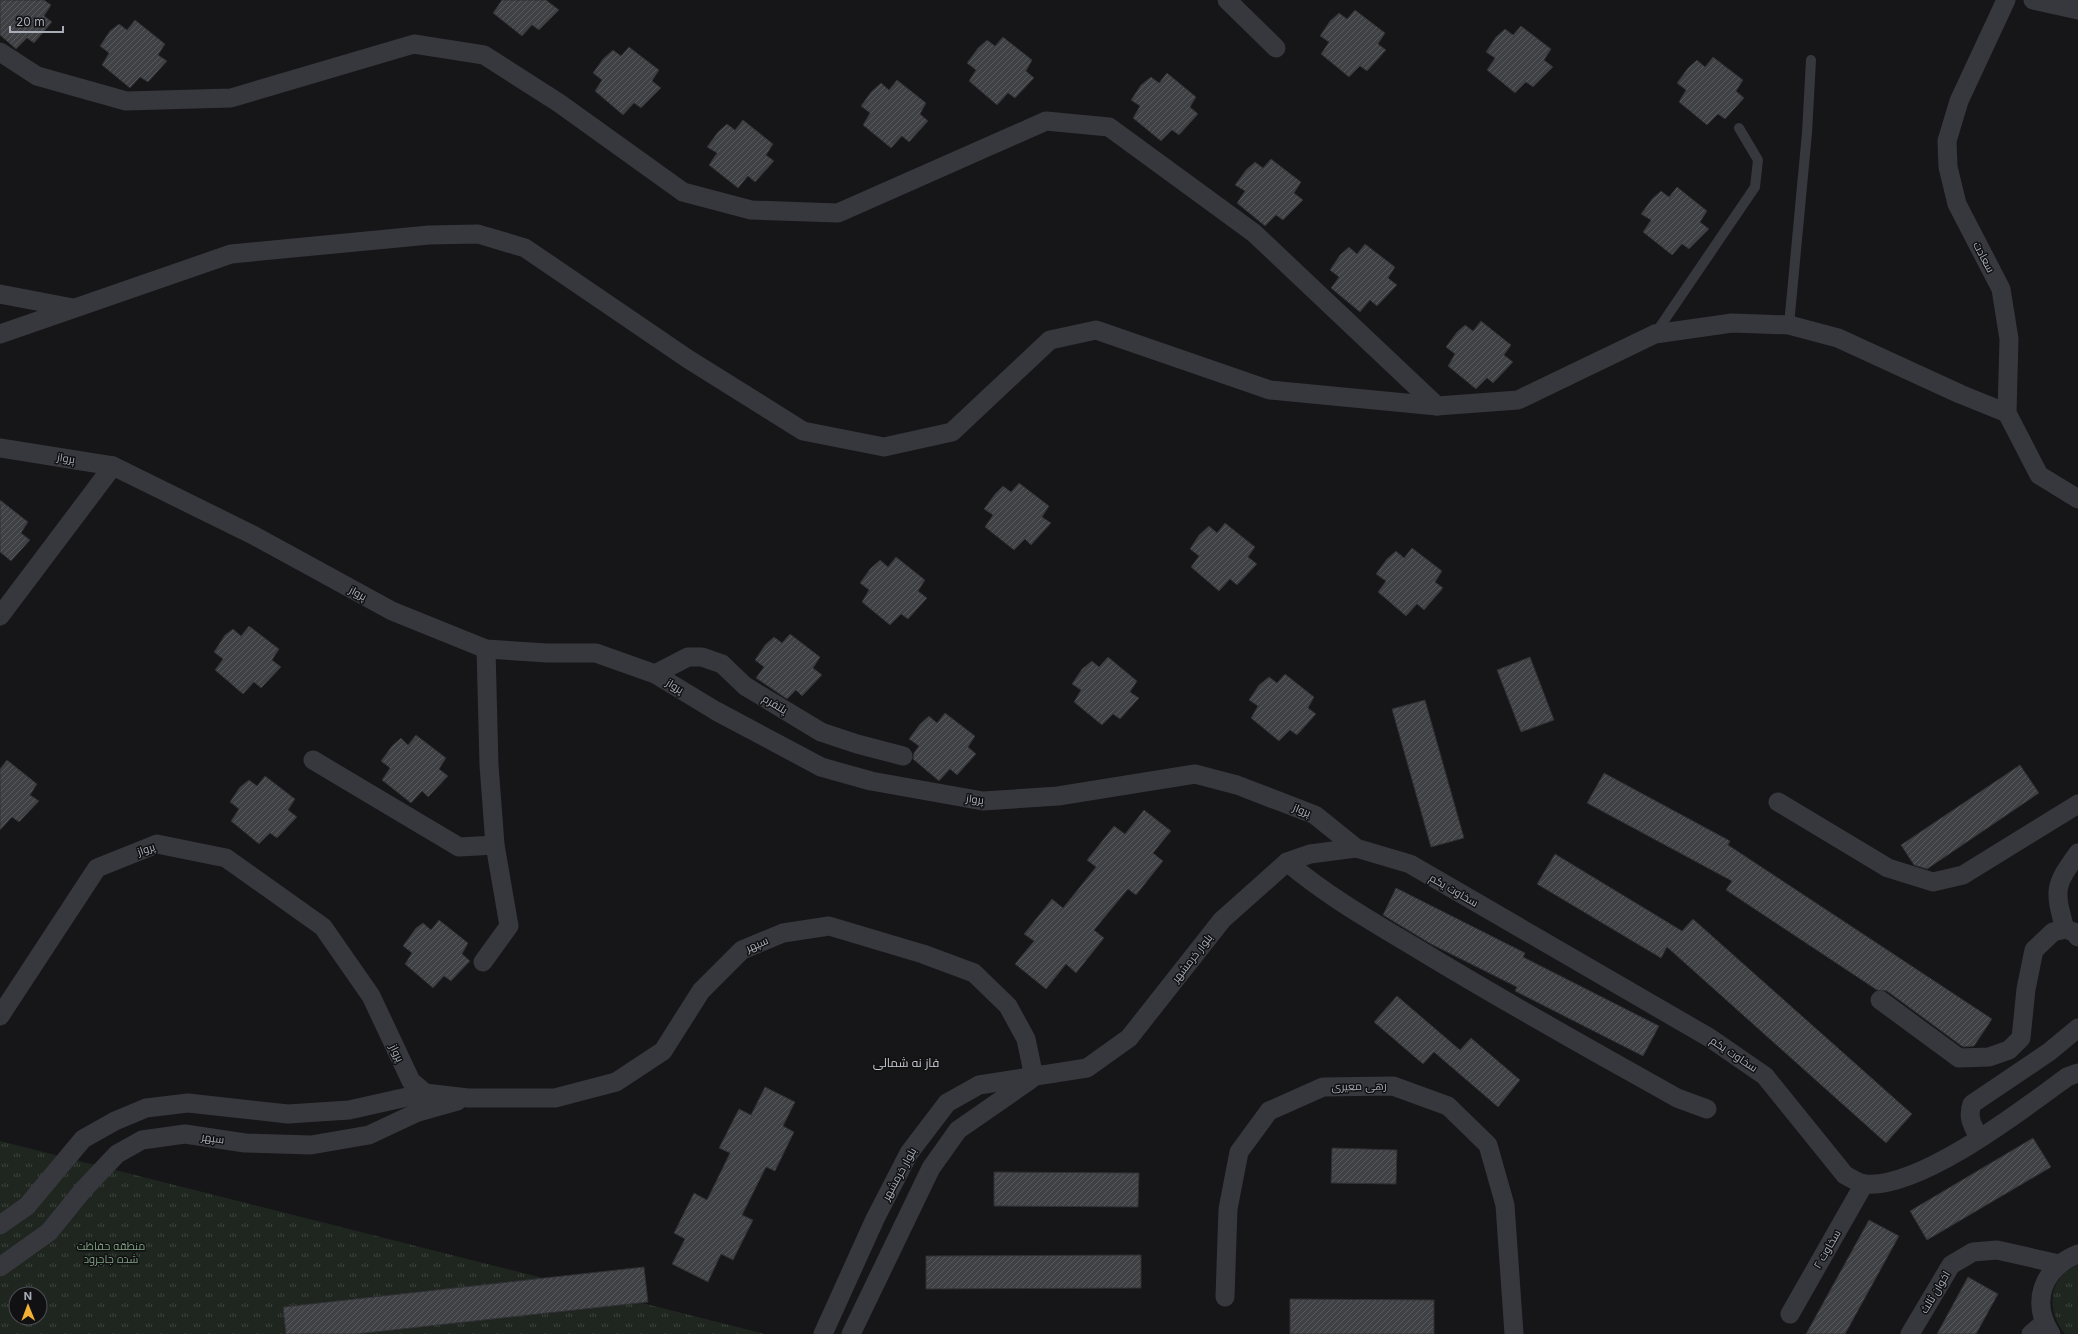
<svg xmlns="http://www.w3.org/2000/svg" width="2078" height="1334" font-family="Inter,Cairo,sans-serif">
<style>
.grass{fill:url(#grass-tufts);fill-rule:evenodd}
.building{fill:url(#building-hatch);stroke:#303034}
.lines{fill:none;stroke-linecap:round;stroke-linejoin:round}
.lane{stroke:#37383d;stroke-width:10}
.street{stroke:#37383d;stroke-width:19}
.labels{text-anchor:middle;stroke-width:3;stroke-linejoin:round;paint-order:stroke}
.street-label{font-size:11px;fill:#a8adb8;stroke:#111113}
.park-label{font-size:11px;fill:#7fa381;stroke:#111113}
.neighbourhood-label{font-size:12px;fill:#c9ccd4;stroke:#111113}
</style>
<defs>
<pattern id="grass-tufts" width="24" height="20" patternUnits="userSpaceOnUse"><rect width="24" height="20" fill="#1e261f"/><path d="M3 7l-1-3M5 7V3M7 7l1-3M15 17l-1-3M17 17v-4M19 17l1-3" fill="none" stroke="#3c433d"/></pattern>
<pattern id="building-hatch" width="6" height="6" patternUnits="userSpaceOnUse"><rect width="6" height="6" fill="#404145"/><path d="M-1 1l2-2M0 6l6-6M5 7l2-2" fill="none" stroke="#595a5e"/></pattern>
</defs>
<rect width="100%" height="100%" fill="#161618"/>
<g class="grass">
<path d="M0,1141L765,1334H0ZM16,1294H40V1318H16Z"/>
<path d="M2078,1265V1334H2065C2046,1311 2047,1277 2078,1265Z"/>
</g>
<g class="building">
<polygon points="0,0 44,0 51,5 44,16 52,22 34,43 27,38 16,49 0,35"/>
<polygon points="502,0 546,0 559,10 539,30 532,25 522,36 493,13"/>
<polygon points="1355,10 1385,33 1378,44 1386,50 1367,71 1360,66 1349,77 1321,54 1329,42 1320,36 1330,21 1339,13 1347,19"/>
<polygon points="135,20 165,44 158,55 167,61 148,82 140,77 130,88 102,65 109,53 100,46 110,31 119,24 127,30"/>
<polygon points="1521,26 1551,49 1544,60 1553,67 1533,87 1526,82 1515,93 1487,70 1495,58 1486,52 1496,37 1505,29 1513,35"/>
<polygon points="1003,37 1032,60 1026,71 1034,78 1015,98 1008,93 997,105 969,81 976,70 967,63 978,48 987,40 995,46"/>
<polygon points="629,47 659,70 652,81 661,88 641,108 634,103 623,115 595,91 602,80 593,73 603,59 613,50 621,56"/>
<polygon points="1713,57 1743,80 1736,91 1744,98 1725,119 1718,114 1707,125 1679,102 1686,90 1677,83 1688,68 1697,60 1705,67"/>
<polygon points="1167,73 1196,97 1190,107 1198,114 1179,135 1172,130 1161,141 1133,118 1140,106 1131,100 1141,85 1151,77 1159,83"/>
<polygon points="897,80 926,103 920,114 928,121 909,142 902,136 891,148 863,125 870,113 861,106 871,92 881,83 889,90"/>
<polygon points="743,120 773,144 766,155 774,161 755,182 748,176 738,188 709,165 717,153 707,147 718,132 727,124 735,130"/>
<polygon points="1271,159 1301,182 1294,193 1303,200 1283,220 1276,215 1265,226 1237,203 1245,191 1235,185 1246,170 1255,162 1263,168"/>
<polygon points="1677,187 1707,211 1700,222 1709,229 1689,249 1682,244 1672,255 1643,232 1651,220 1641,214 1652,199 1661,191 1669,197"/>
<polygon points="1365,244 1395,267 1388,278 1397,285 1377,306 1370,300 1360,312 1331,288 1339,277 1330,270 1340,255 1349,247 1357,254"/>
<polygon points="1481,321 1511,345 1504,355 1513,362 1493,383 1487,378 1476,389 1448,366 1455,354 1446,347 1457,332 1465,325 1473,331"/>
<polygon points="1019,483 1049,506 1042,517 1051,523 1031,545 1025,539 1014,550 985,527 993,515 984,509 995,494 1003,486 1011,492"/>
<polygon points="0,500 28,522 21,533 30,540 11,561 0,552"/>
<polygon points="1225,523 1255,547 1248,557 1257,564 1237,585 1230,579 1219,591 1191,567 1199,556 1190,549 1199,535 1209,526 1217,533"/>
<polygon points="1412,548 1442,571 1435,582 1443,588 1424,610 1417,604 1406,616 1378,592 1386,581 1376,574 1387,559 1396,551 1404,558"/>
<polygon points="896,557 925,580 918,591 927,598 908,619 901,614 890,625 862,602 869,590 860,583 870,569 880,560 888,567"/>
<polygon points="249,626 279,649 272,660 281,667 261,688 254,682 243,694 215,670 223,659 214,652 225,635 233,629 241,636"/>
<polygon points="790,634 820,657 813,668 822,675 802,696 796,690 787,699 756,678 764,667 755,660 765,645 774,637 782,643"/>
<polygon points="1108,657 1137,681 1130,692 1139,698 1120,719 1113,714 1102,725 1074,702 1081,690 1072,684 1082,669 1092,661 1099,667"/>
<polygon points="1530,657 1554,720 1521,732 1497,670"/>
<polygon points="1285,674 1314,697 1308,708 1316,714 1297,735 1290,730 1279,741 1251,718 1258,706 1249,700 1259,685 1269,677 1277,683"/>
<polygon points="1425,700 1464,838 1431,847 1392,709"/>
<polygon points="945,713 975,736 968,747 976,754 957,775 950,769 939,781 913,759 914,753 919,746 909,739 920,724 929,716 937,723"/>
<polygon points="416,735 446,758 439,769 448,776 428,797 422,791 411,803 382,780 390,768 381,761 392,746 401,738 408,745"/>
<polygon points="7,760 37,784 30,795 39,801 19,822 12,817 0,830 0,769"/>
<polygon points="2020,765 2039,793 1927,869 1914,865 1901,845"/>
<polygon points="1604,773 1730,841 1728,845 1992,1019 1974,1046 1963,1047 1887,991 1877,990 1726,890 1732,881 1587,803"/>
<polygon points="265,776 295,799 288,810 297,817 277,838 270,833 259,844 231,821 239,809 230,802 240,787 249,780 257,786"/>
<polygon points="1144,810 1171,831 1153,853 1163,861 1136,895 1128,889 1094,930 1104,938 1076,973 1066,964 1046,989 1015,964 1034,941 1024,934 1052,899 1063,908 1096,867 1087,860 1114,826 1125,834"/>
<polygon points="1555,854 1682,931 1693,919 1912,1114 1886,1143 1667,947 1661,958 1537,884"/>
<polygon points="1396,888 1525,953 1523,957 1659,1026 1643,1056 1515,991 1517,987 1431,944 1383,915"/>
<polygon points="439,920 468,943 462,954 470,961 451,981 444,976 433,988 405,964 412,953 403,946 416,928 423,923 431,930"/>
<polygon points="1397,996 1460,1050 1471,1038 1520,1080 1498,1107 1434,1052 1423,1064 1374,1022"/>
<polygon points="765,1087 795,1102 783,1126 794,1132 775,1171 766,1167 742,1215 753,1220 733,1260 721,1254 708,1282 672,1264 685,1239 674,1233 694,1193 707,1200 730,1153 719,1148 739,1109 751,1115"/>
<polygon points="2033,1138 2051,1167 1927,1240 1910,1211"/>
<polygon points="1332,1148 1397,1150 1396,1184 1331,1183"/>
<polygon points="994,1172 1139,1173 1138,1207 994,1206"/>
<polygon points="1869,1220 1899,1236 1845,1334 1806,1334"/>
<polygon points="1141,1255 1141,1288 926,1289 926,1256"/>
<polygon points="644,1267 648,1302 356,1334 286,1334 283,1307"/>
<polygon points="1968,1277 1998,1294 1976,1334 1937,1334"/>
<polygon points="1290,1299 1434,1300 1434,1334 1290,1334"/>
</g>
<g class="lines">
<g class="lane">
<polyline points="1789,325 1807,133 1811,60"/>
<polyline points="1655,334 1755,187 1758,160 1739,128"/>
</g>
<g class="street">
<polyline points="1227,0 1276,48"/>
<polyline points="2006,0 1959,101 1947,141 1948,167 1957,204 2001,289 2009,339 2007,413 2039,475 2078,499"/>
<polyline points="2033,0 2078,10"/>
<polyline points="0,52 37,76 126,101 231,98 414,44 484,55 559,103 683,192 751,210 838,213 1046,121 1109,127 1254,233 1437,406"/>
<polyline points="0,294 73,308"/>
<polyline points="0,334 231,254 429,235 478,234 525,248 688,359 803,431 884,447 952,432 1050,340 1096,330 1270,390 1437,406 1518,400 1655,334 1732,323 1789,325 1838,338 1960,394 2007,413"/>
<path d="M0,448L113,466L253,535L392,611L486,649L547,653H596L655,674L716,711L821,767L871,781L983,801L1058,796L1195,774L1237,785L1315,815L1356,848L1410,864L1710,1038L1765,1076L1845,1175C1851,1178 1858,1183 1865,1184C1920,1189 2022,1110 2067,1077L2078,1073"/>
<polyline points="0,616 113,466"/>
<polyline points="655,674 688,657 702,657 722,664 745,686 821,732 857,744 903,756"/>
<polyline points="313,760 459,847 495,845"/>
<polyline points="1778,802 1888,868 1933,882 1963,875 2078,804"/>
<path d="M1287,862C1327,896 1373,922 1418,949C1503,1001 1590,1049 1677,1098L1707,1109"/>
<path d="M2065,929C2054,890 2054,886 2078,853"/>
<polyline points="483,962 509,926 495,845 489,765 486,649"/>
<polyline points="1880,1000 1959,1058 1989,1057 2009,1050 2021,1038 2026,989 2034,950 2053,932 2065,929 2074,932 2078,937"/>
<polyline points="0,1016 97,868 157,844 226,858 323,927 371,996 411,1081 425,1093"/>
<path d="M1979,1138C1973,1126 1967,1118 1972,1104L2049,1052L2078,1028"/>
<polyline points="0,1225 27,1206 83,1139 115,1121 146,1108 188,1103 288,1114 349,1110 425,1093 468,1098 555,1098 616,1082 663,1051 701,991 742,950 783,933 829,926 923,954 974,973 1008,1006 1026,1039 1034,1077"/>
<polyline points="0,1267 49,1232 83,1190 117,1154 142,1140 185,1134 245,1143 311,1145 369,1135 418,1112 457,1101"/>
<polyline points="1225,1297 1228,1209 1239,1152 1269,1111 1323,1087 1393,1086 1448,1106 1488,1145 1505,1205 1514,1334"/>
<polyline points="1790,1314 1864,1184"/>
<polyline points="823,1334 875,1219 909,1153 947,1103 979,1085 1087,1068 1129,1038 1222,920 1287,862 1310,854 1356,848"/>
<polyline points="851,1334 931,1168 958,1130 1030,1080"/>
<polyline points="1910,1334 1951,1265 1973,1252 1997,1250 2059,1264"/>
<polyline points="2031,1334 2044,1323"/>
<path d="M2051,1334C2030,1301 2043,1268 2078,1254"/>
</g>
</g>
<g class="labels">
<g class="street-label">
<text transform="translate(1984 257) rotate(62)" y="4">سعادت</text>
<text transform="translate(66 458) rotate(9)" y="4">پرواز</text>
<text transform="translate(358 593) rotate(28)" y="4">پرواز</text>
<text transform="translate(675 686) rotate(31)" y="4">پرواز</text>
<text transform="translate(775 704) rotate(31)" y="4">پلتفرم</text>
<text transform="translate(975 799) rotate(7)" y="4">پرواز</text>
<text transform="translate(1302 810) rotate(22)" y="4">پرواز</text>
<text transform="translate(146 849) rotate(-19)" y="4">پرواز</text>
<text transform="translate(1454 890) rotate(30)" y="4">سخاوت یکم</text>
<text transform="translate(757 944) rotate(-23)" y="4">سپهر</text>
<text transform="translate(1192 958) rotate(-52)" y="4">بلوار خرمشهر</text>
<text transform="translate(397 1053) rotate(64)" y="4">پرواز</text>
<text transform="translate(1734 1054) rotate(34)" y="4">سخاوت یکم</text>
<text transform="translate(1359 1086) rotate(-1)" y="4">رهی معیری</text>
<text transform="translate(213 1138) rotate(8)" y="4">سپهر</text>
<text transform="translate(899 1174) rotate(-61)" y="4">بلوار خرمشهر</text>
<text transform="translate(1827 1249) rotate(-60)" y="4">سخاوت ۲</text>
<text transform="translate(1935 1292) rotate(-59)" y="4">اخوان ثالث</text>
</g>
<g class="park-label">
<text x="111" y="1250">منطقه حفاظت<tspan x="111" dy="13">شده جاجرود</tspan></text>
</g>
<g class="neighbourhood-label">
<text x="906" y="1067">فاز نه شمالی</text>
</g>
</g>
<g transform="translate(28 1306) rotate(359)"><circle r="19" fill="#111113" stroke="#4d4f55"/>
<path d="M0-3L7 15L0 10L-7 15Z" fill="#f2b134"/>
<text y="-6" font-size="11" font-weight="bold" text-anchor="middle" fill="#a8adb8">N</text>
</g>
<path d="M10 26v6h53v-6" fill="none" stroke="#a8adb8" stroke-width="2"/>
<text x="16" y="26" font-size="12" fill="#a8adb8" stroke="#111113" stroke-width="3" paint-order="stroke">20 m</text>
</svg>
